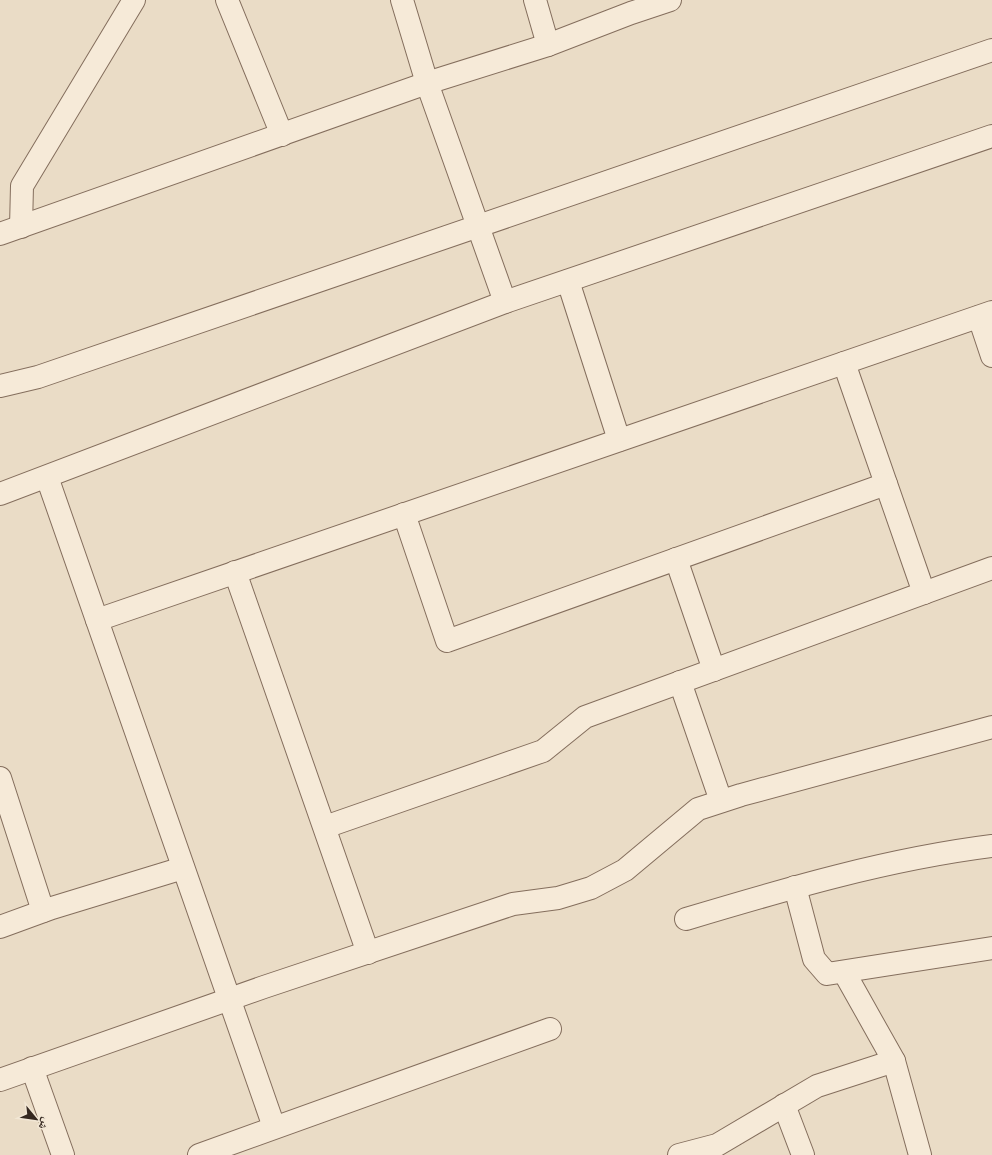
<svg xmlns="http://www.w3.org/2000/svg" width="992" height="1155" font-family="Literata,'Noto Naskh Arabic',serif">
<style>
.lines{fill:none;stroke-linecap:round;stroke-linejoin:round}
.minor-casing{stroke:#846e5d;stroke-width:24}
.minor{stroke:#f6ead8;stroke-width:22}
</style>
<rect width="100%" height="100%" fill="#eadcc6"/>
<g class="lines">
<g class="minor-casing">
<g id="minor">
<polyline points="227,0 282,135"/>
<polyline points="402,0 427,83 505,302"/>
<polyline points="535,0 548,45"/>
<polyline points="21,227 22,186 134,0"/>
<polyline points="0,234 427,83 548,45 631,13 670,0"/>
<polyline points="568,281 619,440"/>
<polyline points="979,317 992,356"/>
<polyline points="844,363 924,593"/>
<polyline points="0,386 38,377 992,50"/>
<polyline points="47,477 274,1127"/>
<polyline points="0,494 505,302 992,136"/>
<polyline points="404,514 447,641 886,484"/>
<polyline points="676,559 714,670"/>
<polyline points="235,572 368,953"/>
<polyline points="97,620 992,312"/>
<polyline points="680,682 721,801"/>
<polyline points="0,778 43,911"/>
<polyline points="325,827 543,751 585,717 992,568"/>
<polyline points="795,887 814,959 827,974 992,948"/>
<path d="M686,919C786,889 888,859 992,846"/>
<polyline points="0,927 52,908 183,868"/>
<polyline points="844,972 894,1061 920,1155"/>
<polyline points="32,1068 63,1155"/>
<polyline points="0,1080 264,987 513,904 558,898 591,888 625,870 698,809 741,795 992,727"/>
<polyline points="784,1105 803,1155"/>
<polyline points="199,1155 550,1029"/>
<polyline points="679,1155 717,1145 817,1086 894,1061"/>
</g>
</g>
<use href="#minor" class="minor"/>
</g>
<g transform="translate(36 1119) rotate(119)" stroke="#f2e7d5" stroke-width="3" paint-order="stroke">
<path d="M0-3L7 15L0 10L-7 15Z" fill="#352820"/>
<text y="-6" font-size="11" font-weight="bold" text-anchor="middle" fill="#352820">ش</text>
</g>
</svg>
